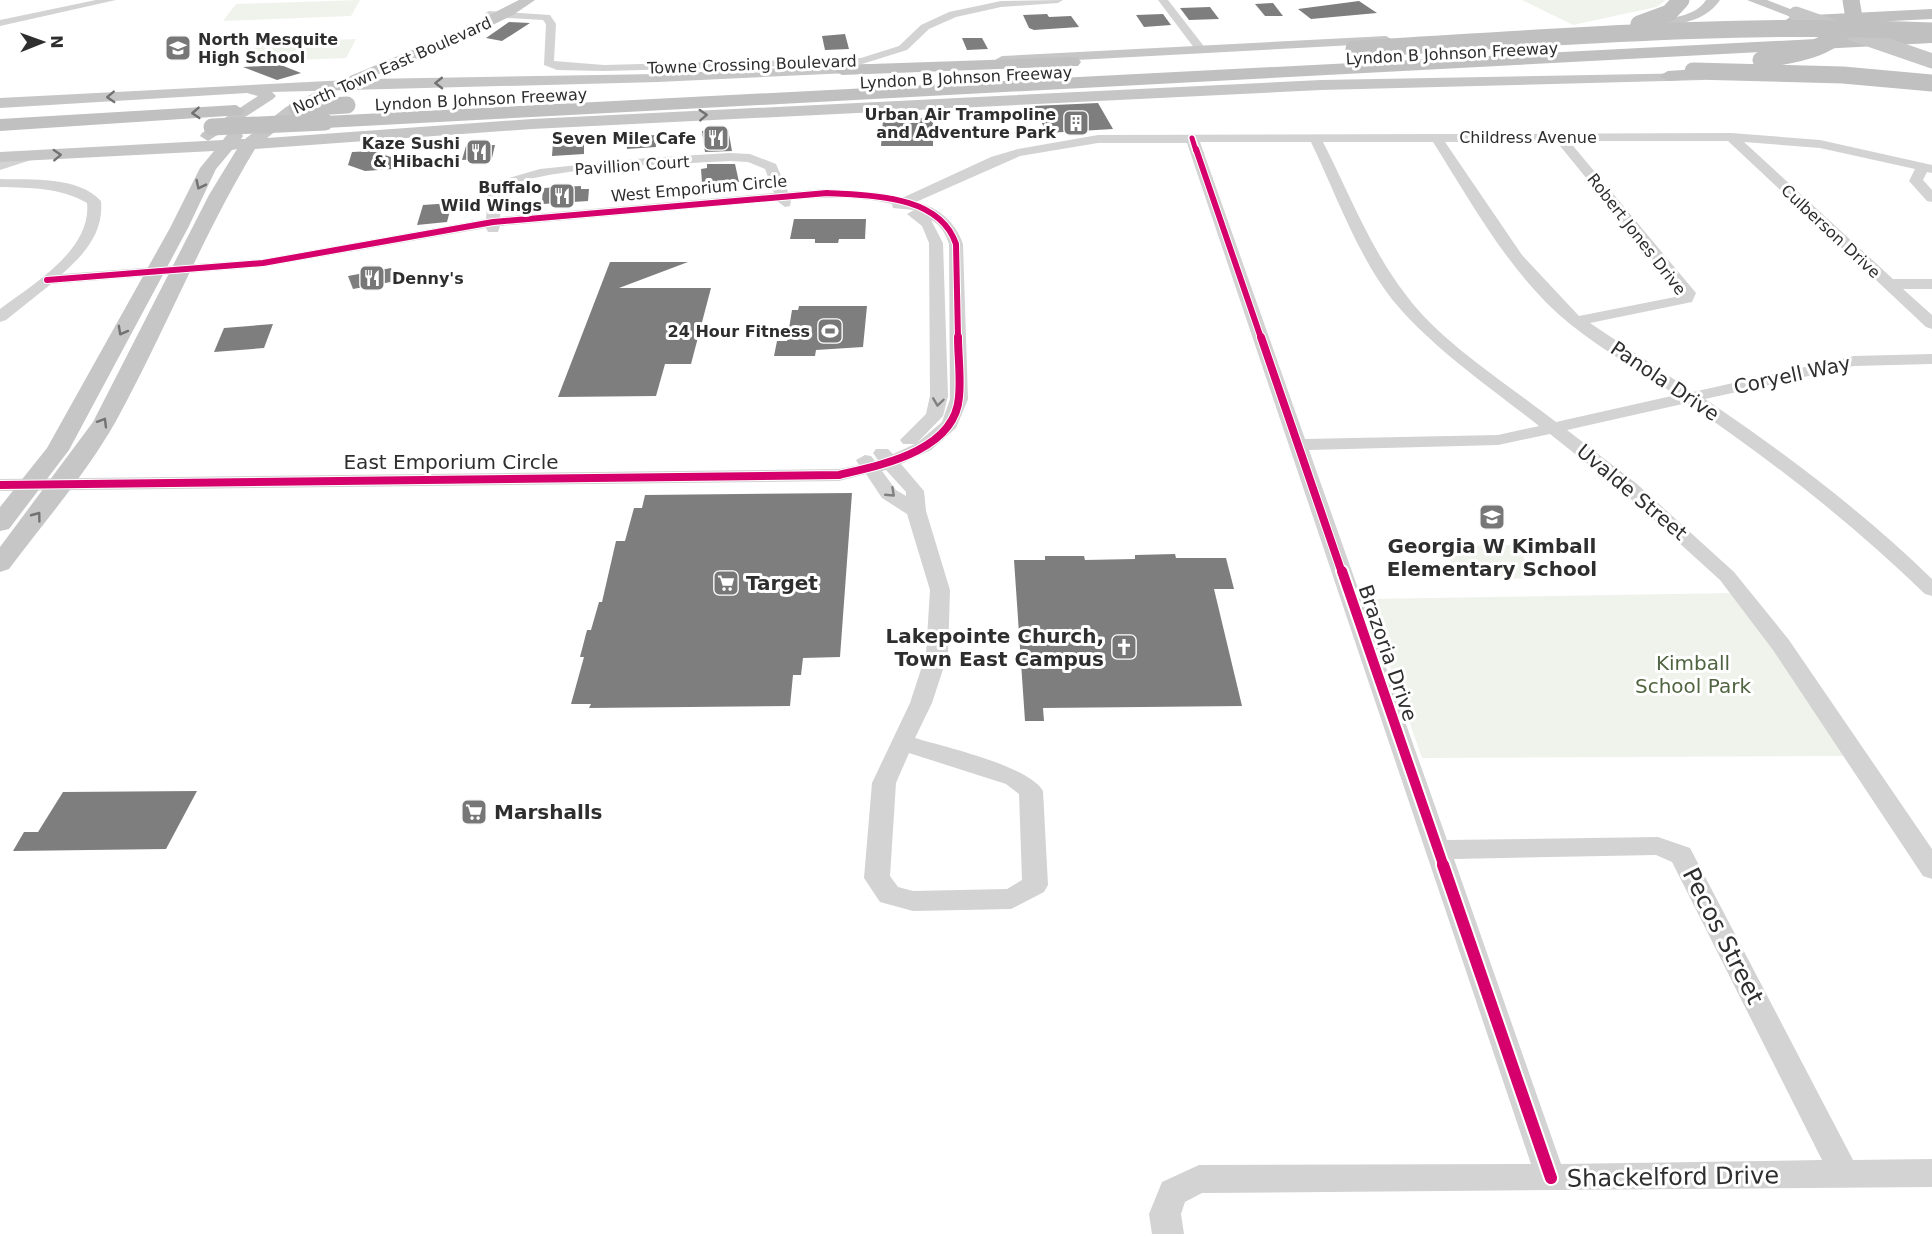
<svg xmlns="http://www.w3.org/2000/svg" width="1932" height="1234" font-family="'DejaVu Sans',sans-serif">
<style>
.green{fill:#f0f3ec}
.building{fill:#7e7e7e}
.lines{fill:none;stroke-linecap:round;stroke-linejoin:round}
.minor{fill:#d3d3d3;fill-rule:evenodd}
.major{fill:#c6c6c6;fill-rule:evenodd}
.highway{fill:#c0c0c0;fill-rule:evenodd}
.major-bridge{stroke:#c6c6c6;stroke-width:15}
.highway-bridge{stroke:#c0c0c0;stroke-width:17}
.cycleway-far4-casing{stroke:#fff;stroke-width:8}
.cycleway-far3-casing{stroke:#fff;stroke-width:8}
.cycleway-far2-casing{stroke:#fff;stroke-width:10}
.cycleway-far1-casing{stroke:#fff;stroke-width:14}
.cycleway-casing{stroke:#fff;stroke-width:16}
.cycleway-far4{stroke:#d6006c;stroke-width:5}
.cycleway-far3{stroke:#d6006c;stroke-width:6}
.cycleway-far2{stroke:#d6006c;stroke-width:8}
.cycleway-far1{stroke:#d6006c;stroke-width:10}
.cycleway{stroke:#d6006c;stroke-width:12}
.oneway{stroke:#727272}
.oneway2{stroke:#707070}
.oneway3{stroke:#808080}
.labels{text-anchor:middle;stroke-width:6;stroke-linejoin:round;paint-order:stroke}
.far-poi-label{font-size:16px;font-weight:bold;fill:#2e2e2e;stroke:#fff;text-anchor:end}
.far-street-label{font-size:16px;fill:#2e2e2e;stroke:#fff}
.street-label{font-size:20px;fill:#2e2e2e;stroke:#fff}
.poi-label{font-size:20px;font-weight:bold;fill:#2e2e2e;stroke:#fff;text-anchor:start}
.park-label{font-size:20px;fill:#516441;stroke:#fff}
.near-street-label{font-size:24px;fill:#2e2e2e;stroke:#fff}
</style>
<rect width="100%" height="100%" fill="#fff"/>
<g class="green">
<polygon points="360,0 351,16 223,21 236,4"/>
<polygon points="1522,0 1666,0 1656,7 1573,25"/>
<polygon points="356,39 346,58 243,62 257,43"/>
<polygon points="1517,545 1535,578 1500,579 1493,565 1453,566 1443,546"/>
<polygon points="1732,593 1768,638 1848,756 1422,758 1366,599"/>
</g>
<g class="building">
<polygon points="1359,1 1377,13 1311,19 1298,9"/>
<polygon points="1273,3 1283,16 1265,16 1255,4"/>
<polygon points="1210,7 1219,19 1189,20 1180,8"/>
<polygon points="1047,14 1049,17 1071,16 1079,27 1034,30 1029,28 1023,15"/>
<polygon points="1163,14 1171,25 1144,27 1136,15"/>
<polygon points="509,22 530,23 502,41 486,38"/>
<polygon points="845,34 849,49 825,50 822,36"/>
<polygon points="962,38 982,38 988,49 967,50"/>
<polygon points="281,65 301,73 277,80 243,67"/>
<polygon points="1098,103 1113,129 1047,133 1033,106"/>
<polygon points="933,118 933,146 881,146 883,119"/>
<polygon points="728,129 732,151 705,152 702,131"/>
<polygon points="655,135 656,147 627,149 626,137"/>
<polygon points="584,140 584,154 552,156 553,142"/>
<polygon points="495,145 492,158 462,160 466,146"/>
<polygon points="373,151 421,167 365,171 348,165 352,152"/>
<polygon points="707,164 735,164 739,182 702,183 701,169 707,168"/>
<polygon points="581,186 581,189 589,189 588,201 543,204 542,202 543,188"/>
<polygon points="452,203 447,222 417,225 423,205"/>
<polygon points="794,219 866,219 865,239 839,239 838,243 815,243 815,239 790,239"/>
<polygon points="610,262 688,262 619,288 711,288 691,364 665,364 656,396 558,397"/>
<polygon points="391,268 396,281 353,289 348,276"/>
<polygon points="799,306 867,306 863,347 816,350 815,356 774,356 777,341 787,341 792,310 798,310"/>
<polygon points="273,324 264,348 214,352 224,328"/>
<polygon points="852,493 840,657 803,658 801,675 793,675 790,706 589,708 591,704 571,704 584,657 580,657 587,630 591,630 599,602 602,602 616,541 625,541 634,508 642,508 645,495"/>
<polygon points="1175,554 1176,558 1226,558 1234,589 1214,589 1242,706 1043,708 1044,721 1025,721 1014,560 1045,560 1045,556 1084,556 1085,560 1135,559 1135,555"/>
<polygon points="197,791 166,849 13,851 24,832 38,832 63,792"/>
</g>
<g class="lines">
<g class="minor">
<polygon points="96,0 116,0 0,26 0,20"/>
<polygon points="1063,0 1058,3 1001,7 956,17 929,29 907,50 862,64 604,71 557,70 544,65 546,24 543,20 489,17 484,14 489,11 550,15 556,24 554,61 604,65 861,58 899,46 921,25 949,12 1001,1"/>
<polygon points="1158,0 1168,0 1206,49 1206,53 1198,53"/>
<path d="M1731,133L1820,140L1932,165V173L1927,172L1923,180L1932,190V202L1927,201L1909,181L1915,169L1820,148L1744,142L1893,279H1932V289H1903L1932,315V329L1926,327L1728,141H1569L1696,293L1692,302L1590,323L1693,392L1854,356L1932,354V364L1854,366L1705,399C1785,453 1862,511 1932,579V596L1925,594C1852,523 1772,461 1687,403L1567,430L1637,484L1734,572L1789,640L1932,849V879L1923,876L1773,650L1720,580L1623,492L1550,434L1498,445L1309,450L1447,840L1658,837L1690,848L1853,1160L1932,1159V1187L1202,1193L1185,1202L1181,1214L1184,1234H1152L1149,1214L1162,1182L1199,1165L1531,1164L1187,143H1098L1020,156L916,202C939,207 956,223 963,244L968,399L956,428L931,450L901,464L924,491L926,511L950,590L948,654L932,703L915,738C945,747 1029,766 1043,791L1048,885L1044,892L1011,909L913,911L880,902L864,878L872,783L910,703L926,654L930,590L907,514L882,498L866,474L839,481L0,491V479L839,469L859,465L856,460L865,455L871,456L875,461L878,460L873,453L876,449H888L893,454L915,444H903L900,440L926,414L930,396L929,243L922,226L907,214L914,210L893,208L892,204C859,196 824,197 791,200L790,206L785,207L777,201L500,226L498,232H488L486,228L263,267L51,284L6,320L0,322V309C33,284 92,250 87,203C60,187 30,188 0,187V179C30,180 79,176 101,201C104,232 84,255 62,274L263,259L486,219L488,194L495,182L540,169L646,158L730,153L750,154L776,164L788,192L827,189L881,193L902,198L991,157L1018,149L1098,135ZM1556,141L1680,293V296L1579,316L1522,255L1445,142ZM1200,142H1311C1336,194 1359,260 1396,304C1436,351 1490,387 1539,426L1498,435L1305,439ZM1323,142H1433C1473,205 1511,276 1570,324C1602,350 1641,372 1676,395L1556,422C1509,385 1441,343 1406,295C1371,250 1349,193 1323,142ZM730,161L748,162L765,169L774,193L500,217L503,190C534,166 685,164 730,161ZM931,220C941,225 945,233 949,244L950,399L942,422L916,444L943,416L948,396L943,243ZM886,470L906,492V496L896,490L882,471ZM909,753L1006,784L1019,794L1022,880L1007,889L913,891L898,887L890,876L896,783ZM1656,855L1672,862L1822,1160L1561,1164L1454,859Z"/>
<polygon points="29,152 36,156 34,159 0,170 0,162"/>
</g>
<g class="major">
<polygon points="519,0 535,0 513,15 470,36 367,79 658,74 871,64 878,68 871,72 658,82 272,92 276,96 273,99 208,141 200,136 202,133 258,96 247,93 0,108 0,98 348,80 350,76 460,30"/>
<path d="M1706,0H1720C1703,26 1665,26 1637,29L1630,25L1637,21C1658,19 1694,20 1706,0Z"/>
<polygon points="1747,0 1767,0 1803,14 1801,17 1791,17"/>
<polygon points="1386,36 1393,40 1391,43 1002,64 995,60 1002,56"/>
<path d="M1698,73L1703,74L1705,77L1703,80L1321,90L532,129L255,149C202,236 165,332 116,421C86,474 45,521 9,569L0,572V547L93,422L209,195L237,149L232,150L216,169L188,228L69,450L9,529L0,531V507L47,448L170,228L200,168L214,151L0,162V152L223,140C228,133 231,130 241,133L243,136L241,139H245L286,107L320,90L325,92L328,95L325,98L298,113L267,138L532,119L1321,80Z"/>
</g>
<g class="highway">
<polygon points="1932,9 1932,19 1792,26 1784,21 1792,16"/>
<polygon points="1932,33 1932,43 325,128 316,122 325,116"/>
<polygon points="1072,57 1078,58 1081,62 1078,66 842,75 833,70 842,65"/>
<polygon points="1727,67 1733,68 1736,72 1733,76 1668,81 1659,76 1668,71"/>
<polygon points="236,105 245,111 242,115 0,131 0,119"/>
</g>
<polyline class="major-bridge" points="1796,14 1932,61"/>
<g class="highway-bridge">
<polyline points="1639,24 1669,13 1681,0"/>
<path d="M1354,49C1547,38 1739,22 1932,31"/>
<path d="M1761,60C1796,54 1833,50 1854,18L1851,0"/>
<polyline points="1693,71 1843,75 1932,83"/>
<polyline points="297,108 347,105"/>
<polyline points="212,127 325,122"/>
</g>
<g class="cycleway-far4-casing">
<polyline id="cycleway-far4" points="1192,138 1196,151"/>
</g>
<g class="cycleway-far3-casing">
<g id="cycleway-far3">
<polyline points="1196,149 1261,338"/>
<path d="M47,280L263,263L493,222L827,193C870,196 939,194 956,244L958,338"/>
</g>
</g>
<g class="cycleway-far2-casing">
<g id="cycleway-far2">
<polyline points="1261,337 1342,573"/>
<path d="M0,485L839,475C881,465 955,451 959,397C961,377 958,356 958,337"/>
</g>
</g>
<g class="cycleway-far1-casing">
<polyline id="cycleway-far1" points="1342,571 1444,867"/>
</g>
<g class="cycleway-casing">
<polyline id="cycleway" points="1443,865 1551,1178"/>
</g>
<use href="#cycleway-far4" class="cycleway-far4"/>
<use href="#cycleway-far3" class="cycleway-far3"/>
<use href="#cycleway-far2" class="cycleway-far2"/>
<use href="#cycleway-far1" class="cycleway-far1"/>
<use href="#cycleway" class="cycleway"/>
</g>
<defs><path id="oneway-chevron" d="M-2-3.5L2.5 0L-2 3.5" fill="none" stroke-width="1.6" stroke-linecap="round" stroke-linejoin="round" transform="scale(1.5)"/></defs>
<g class="oneway">
<use href="#oneway-chevron" transform="translate(439 83) rotate(179)"/>
<use href="#oneway-chevron" transform="translate(111 97) rotate(177)"/>
<use href="#oneway-chevron" transform="translate(703 115) rotate(-3)"/>
<use href="#oneway-chevron" transform="translate(57 155) rotate(-3)"/>
<use href="#oneway-chevron" transform="translate(200 185) rotate(116)"/>
<use href="#oneway-chevron" transform="translate(122 331) rotate(119)"/>
<use href="#oneway-chevron" transform="translate(103 422) rotate(-59)"/>
<use href="#oneway-chevron" transform="translate(37 516) rotate(-53)"/>
</g>
<use class="oneway2" href="#oneway-chevron" transform="translate(196 113) rotate(176)"/>
<g class="oneway3">
<use href="#oneway-chevron" transform="translate(938 402) rotate(98)"/>
<use href="#oneway-chevron" transform="translate(891 493) rotate(43)"/>
</g>
<defs>
<g id="school-square" transform="scale(1.35)"><rect x="-9" y="-9" width="18" height="18" rx="4" fill="#777" stroke="#fff"/><path d="M0-5L7-2L0 1L-7-2ZM-4 1L0 2.5L4 1V4Q0 6-4 4Z" fill="#fff"/></g>
<g id="building-square" transform="scale(1.35)"><rect x="-9" y="-9" width="18" height="18" rx="4" fill="#777" stroke="#fff"/><path d="M-4-6H4V6H1V3H-1V6H-4ZM-2.5-4.3h1.7v1.8h-1.7ZM.8-4.3h1.7v1.8H.8ZM-2.5-1h1.7V.8h-1.7ZM.8-1h1.7V.8H.8Z" fill="#fff"/></g>
<g id="restaurant-square" transform="scale(1.35)"><rect x="-9" y="-9" width="18" height="18" rx="4" fill="#777" stroke="#fff"/><path d="M-5-6h1v4h1v-4h1v4h1v-4h1v5L-1.5 .5V6h-2V.5L-5-1ZM5-6V6H3V1.5H1.5Q1.5-4 5-6Z" fill="#fff"/></g>
<g id="stadium-square" transform="scale(1.35)"><rect x="-9" y="-9" width="18" height="18" rx="4" fill="#777" stroke="#fff"/><path d="M0-5a6.5 5 0 1 0 0 10a6.5 5 0 1 0 0-10ZM-3.5-1.8h7v3.6h-7Z" fill="#fff"/></g>
<g id="supermarket-square" transform="scale(1.35)"><rect x="-9" y="-9" width="18" height="18" rx="4" fill="#777" stroke="#fff"/><path d="M-6-5.5h2.5l.6 2H6L4.5 2H-2.5L-4.4-4H-6ZM-1.5 3.2a1.3 1.3 0 1 0 .1 0ZM3 3.2a1.3 1.3 0 1 0 .1 0Z" fill="#fff"/></g>
<g id="church-square" transform="scale(1.35)"><rect x="-9" y="-9" width="18" height="18" rx="4" fill="#777" stroke="#fff"/><path d="M-1.2-6h2.4v3.5h3.3v2.4h-3.3V6h-2.4V-.1h-3.3v-2.4h3.3Z" fill="#fff"/></g>
</defs>
<g fill-rule="evenodd">
<use href="#school-square" x="178" y="48"/>
<use href="#building-square" x="1076" y="123"/>
<use href="#restaurant-square" x="716" y="138"/>
<use href="#restaurant-square" x="479" y="152"/>
<use href="#restaurant-square" x="562" y="196"/>
<use href="#restaurant-square" x="372" y="278"/>
<use href="#stadium-square" x="830" y="331"/>
<use href="#school-square" x="1492" y="517"/>
<use href="#supermarket-square" x="726" y="583"/>
<use href="#church-square" x="1124" y="647"/>
<use href="#supermarket-square" x="474" y="812"/>
</g>
<g class="labels">
<g class="far-poi-label">
<text x="198" y="45" text-anchor="start">North Mesquite<tspan x="198" dy="18">High School</tspan></text>
<text x="1056" y="120">Urban Air Trampoline<tspan x="1056" dy="18">and Adventure Park</tspan></text>
<text x="696" y="144">Seven Mile Cafe</text>
<text x="460" y="149">Kaze Sushi<tspan x="460" dy="18">&amp; Hibachi</tspan></text>
<text x="542" y="193">Buffalo<tspan x="542" dy="18">Wild Wings</tspan></text>
<text x="392" y="284" text-anchor="start">Denny's</text>
<text x="810" y="337">24 Hour Fitness</text>
</g>
<g class="far-street-label">
<text transform="translate(1452 53) rotate(-3)" y="6">Lyndon B Johnson Freeway</text>
<text transform="translate(752 64) rotate(-2)" y="6">Towne Crossing Boulevard</text>
<text transform="translate(392 65) rotate(-24)" y="6">North Town East Boulevard</text>
<text transform="translate(966 77) rotate(-3)" y="6">Lyndon B Johnson Freeway</text>
<text transform="translate(481 99) rotate(-3)" y="6">Lyndon B Johnson Freeway</text>
<text x="1528" y="143">Childress Avenue</text>
<text transform="translate(632 165) rotate(-4)" y="6">Pavillion Court</text>
<text transform="translate(699 188) rotate(-5)" y="6">West Emporium Circle</text>
<text transform="translate(1831 231) rotate(43)" y="6">Culberson Drive</text>
<text transform="translate(1637 234) rotate(52)" y="6">Robert Jones Drive</text>
</g>
<g class="street-label">
<text transform="translate(1792 375) rotate(-12)" y="7">Coryell Way</text>
<text transform="translate(1665 381) rotate(34)" y="7">Panola Drive</text>
<text x="451" y="469">East Emporium Circle</text>
<text transform="translate(1632 492) rotate(40)" y="7">Uvalde Street</text>
<text transform="translate(1388 653) rotate(71)" y="7">Brazoria Drive</text>
</g>
<g class="poi-label">
<text x="1492" y="553" text-anchor="middle">Georgia W Kimball<tspan x="1492" dy="23">Elementary School</tspan></text>
<text x="746" y="590">Target</text>
<text x="1104" y="643" text-anchor="end">Lakepointe Church,<tspan x="1104" dy="23">Town East Campus</tspan></text>
<text x="494" y="819">Marshalls</text>
</g>
<g class="park-label">
<text x="1693" y="670">Kimball<tspan x="1693" dy="23">School Park</tspan></text>
</g>
<g class="near-street-label">
<text transform="translate(1723 936) rotate(63)" y="8">Pecos Street</text>
<text transform="translate(1673 1177) rotate(-1)" y="8">Shackelford Drive</text>
</g>
</g>
<g transform="translate(42 42) rotate(89)" stroke="#ffffff" stroke-width="4.5" paint-order="stroke">
<path d="M0-4.5L10 22L0 15L-10 22Z" fill="#2e2e2e"/>
<text y="-9" font-size="16" font-weight="bold" text-anchor="middle" fill="#2e2e2e">N</text>
</g>
</svg>
